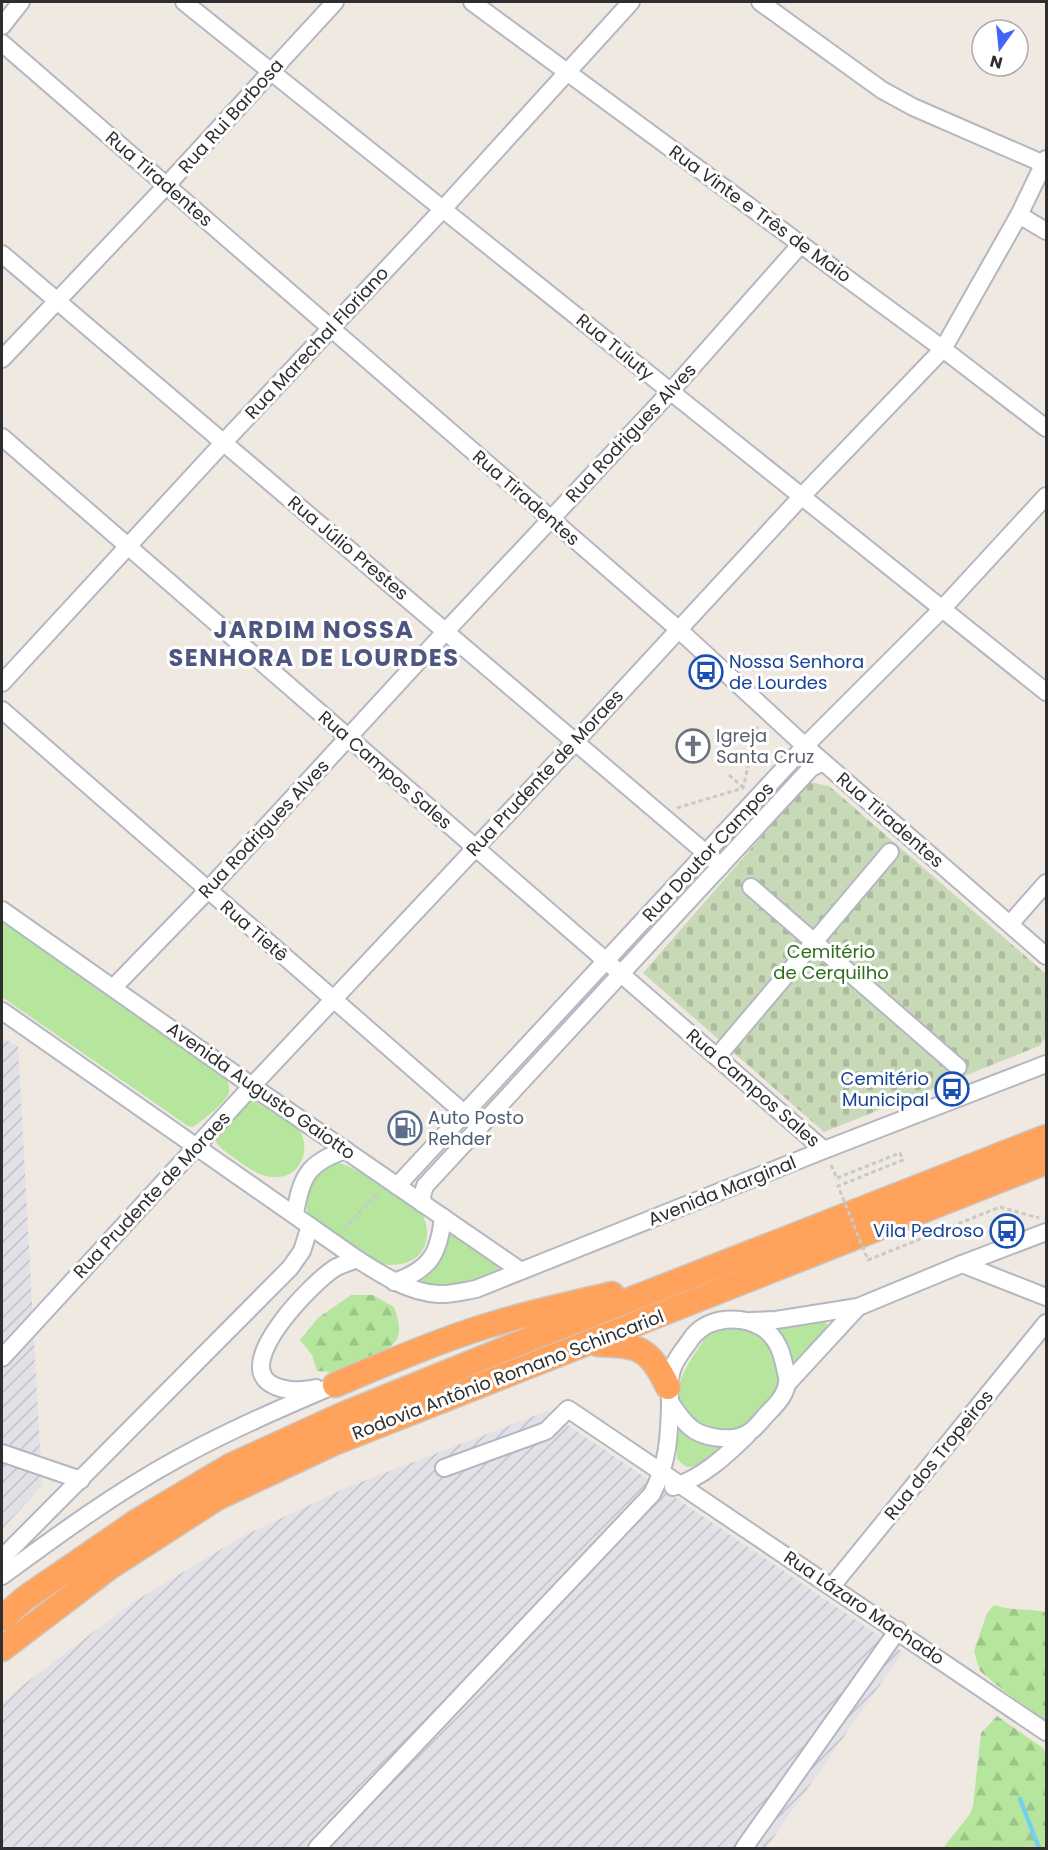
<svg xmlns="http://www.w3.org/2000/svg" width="1048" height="1850" font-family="Poppins,sans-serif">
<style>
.industrial{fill:url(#industrial-furrows)}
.grass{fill:#b6e59e}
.forest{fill:url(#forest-firs)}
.cemetery{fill:url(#cemetery-stones)}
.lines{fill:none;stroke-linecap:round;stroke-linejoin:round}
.stream{stroke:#75cff0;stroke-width:4.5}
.minor-casing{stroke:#b4b7c1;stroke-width:20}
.highway-casing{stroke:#c9c9c9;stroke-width:27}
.path{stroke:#c9c9c9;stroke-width:3;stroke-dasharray:4.5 3;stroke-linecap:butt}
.minor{stroke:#fff;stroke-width:16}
.highway{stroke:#ffa35c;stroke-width:24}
.path-bridge{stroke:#c9c9c9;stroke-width:3;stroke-dasharray:4.5 3;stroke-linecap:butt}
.labels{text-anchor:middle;stroke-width:6;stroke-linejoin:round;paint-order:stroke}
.street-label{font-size:18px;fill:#2e2e2e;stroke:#fff}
.transit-label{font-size:18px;fill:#164399;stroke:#fff;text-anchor:end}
.worship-label{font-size:18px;fill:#5b616d;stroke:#fff;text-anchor:start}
.park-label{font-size:18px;fill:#2c6e1b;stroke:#fff}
.service-label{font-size:18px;fill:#4e5e75;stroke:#fff;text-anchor:start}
.district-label{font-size:24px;font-weight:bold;letter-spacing:1.5px;fill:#4d5680;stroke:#fff}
</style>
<defs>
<pattern id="industrial-furrows" width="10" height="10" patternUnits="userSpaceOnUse" patternTransform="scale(1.5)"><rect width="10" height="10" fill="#e3e1e8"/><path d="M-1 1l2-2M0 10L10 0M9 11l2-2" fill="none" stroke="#c3c1c7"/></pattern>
<pattern id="forest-firs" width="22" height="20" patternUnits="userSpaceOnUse" patternTransform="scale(1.5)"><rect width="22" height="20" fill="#b6e59e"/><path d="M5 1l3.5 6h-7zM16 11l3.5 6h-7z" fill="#9dc588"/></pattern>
<pattern id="cemetery-stones" width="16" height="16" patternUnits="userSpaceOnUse" patternTransform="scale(1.5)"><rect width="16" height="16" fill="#c8d9b8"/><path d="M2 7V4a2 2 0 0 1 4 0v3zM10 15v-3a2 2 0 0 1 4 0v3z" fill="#acbb9e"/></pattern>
</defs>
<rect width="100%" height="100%" fill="#efe9e1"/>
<g class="industrial">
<polygon points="2,1038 18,1046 42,1486 2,1529"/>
<polygon points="547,1411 903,1652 766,1848 2,1848 2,1704 22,1686 132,1603 243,1536 348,1487"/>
</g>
<g class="grass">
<path d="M2,921L227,1079C228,1083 230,1088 229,1093C225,1103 202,1121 193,1127L188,1126L2,997Z"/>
<path d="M252,1097H258C271,1106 288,1115 298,1128C313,1149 300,1179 274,1177C259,1176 248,1168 237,1160C228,1153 218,1148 214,1138Z"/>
<path d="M337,1162C361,1170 380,1184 401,1198C407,1202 416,1206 420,1211C425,1218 427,1226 427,1233C427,1262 399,1269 376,1263L309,1217L304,1198L317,1170Z"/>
<path d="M449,1229L504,1268L502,1272C471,1282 451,1289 418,1281L416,1279Z"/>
<polygon points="822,1320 826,1321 828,1327 793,1365 788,1346 775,1327"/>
<path d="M730,1326C746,1327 764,1331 774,1346C776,1350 777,1358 778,1364C779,1369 783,1376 782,1381C780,1391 771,1402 765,1408C746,1428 728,1439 701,1426C663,1408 680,1374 698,1349C702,1343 706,1335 712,1331C717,1329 724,1327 730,1326Z"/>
<path d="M677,1423L728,1443C717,1454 701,1467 686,1467L677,1459Z"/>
</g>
<g class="forest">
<path d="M351,1295H373L394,1307C397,1316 402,1329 397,1339C390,1353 347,1369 331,1372C327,1372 322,1371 317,1371L312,1355L300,1340L318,1318Z"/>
<path d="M994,1605C1011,1611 1029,1608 1046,1612V1721L1003,1690L980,1671L974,1651L987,1613Z"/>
<polygon points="997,1716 1043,1748 1046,1753 1046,1848 943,1848 970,1814 973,1806 981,1733"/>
</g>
<polygon class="cemetery" points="809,782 829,786 1046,974 1046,1037 1039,1046 824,1132 643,973"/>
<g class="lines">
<polyline class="stream" points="1020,1799 1039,1848"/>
<g class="minor-casing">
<g id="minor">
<polyline points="184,2 1046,692"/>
<polyline points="472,2 943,349 1046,428"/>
<polyline points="760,2 882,90 913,107 1044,164"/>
<polyline points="2,26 21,2"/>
<polyline points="2,43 678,629 805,746 1046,956"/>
<polyline points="1019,215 1046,231"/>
<polyline points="2,254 721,866"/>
<polyline points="2,359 166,186 335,2"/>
<polyline points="2,437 824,1150"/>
<polyline points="2,683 224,442 443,209 631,2"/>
<polyline points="2,710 480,1127"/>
<polyline points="751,887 958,1067"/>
<polyline points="2,910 252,1086 521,1271"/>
<polyline points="1010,924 1046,883"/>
<polyline points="113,988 207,891 446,631 671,391 801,244"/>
<path d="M2,1011L357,1259C382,1275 408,1292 438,1294C450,1295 464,1291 476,1289L824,1150L1046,1064"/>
<polyline points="717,1057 890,852"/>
<polyline points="397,1186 805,746 942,609 1046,496"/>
<polyline points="423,1204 422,1196 425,1186 811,768 823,762"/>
<path d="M295,1214C301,1177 308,1162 346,1150"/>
<polyline points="962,1264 1046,1297"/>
<path d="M394,1282C430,1270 439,1254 443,1217"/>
<polyline points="751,1321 776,1320 858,1307 962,1264 1046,1232"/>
<polyline points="2,1358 252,1086 575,742 802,496 943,349 1019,215 1046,159"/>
<polyline points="788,1383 858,1307"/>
<path d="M316,1388C300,1391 285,1392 271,1384C233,1362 314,1281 335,1268C342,1264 350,1262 357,1259"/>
<polyline points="2,1453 81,1480"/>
<polyline points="444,1468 546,1431 568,1409 1046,1732"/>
<path d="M673,1487C702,1478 727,1455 748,1434"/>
<polyline points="2,1558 290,1268 302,1251 310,1226"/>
<path d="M2,1576C58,1535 115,1493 177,1459C228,1431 281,1408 335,1385"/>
<polyline points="832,1586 1046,1323"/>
<path d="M317,1848L652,1494C668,1462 669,1440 670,1406C670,1393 668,1382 672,1370C674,1362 679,1356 683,1350C687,1345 690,1340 694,1335C710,1317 741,1315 761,1327C780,1338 783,1358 787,1377C789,1391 778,1403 769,1412C762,1419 755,1430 746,1434C731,1442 702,1438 690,1427C682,1420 676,1411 670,1402"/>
<polyline points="744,1848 898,1630"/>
</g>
</g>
<g class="highway-casing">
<g id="highway">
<path d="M597,1344C641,1346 648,1347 668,1387"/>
<path d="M335,1385C379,1366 423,1347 468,1332C515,1316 564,1305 612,1294"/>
<polyline points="2,1619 24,1599 139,1520 230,1466 344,1414 517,1344 1046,1137"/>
<polyline points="2,1649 110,1567 217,1498 334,1443 1046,1162"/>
</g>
</g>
<g class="path">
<polyline points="729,775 744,788"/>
<polyline points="677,808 743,788 758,724"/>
<polyline points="831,1165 837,1178"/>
<polyline points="1000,1207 1039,1218"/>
<polyline points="343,1229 378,1193"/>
</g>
<use href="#minor" class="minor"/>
<use href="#highway" class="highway"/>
<polyline class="path-bridge" points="837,1178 900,1153 903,1160 838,1186 868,1260 1000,1207"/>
</g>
<defs>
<g id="bus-ring" transform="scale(1.725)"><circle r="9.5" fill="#fff" stroke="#1a4fb4" stroke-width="1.5"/><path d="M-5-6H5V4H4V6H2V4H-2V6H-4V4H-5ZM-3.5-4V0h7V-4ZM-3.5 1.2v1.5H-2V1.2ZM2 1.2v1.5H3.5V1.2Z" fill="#1a4fb4"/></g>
<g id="church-ring" transform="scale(1.725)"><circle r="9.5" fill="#fff" stroke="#6b7280" stroke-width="1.5"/><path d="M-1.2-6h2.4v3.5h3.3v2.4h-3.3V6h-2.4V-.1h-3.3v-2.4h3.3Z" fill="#6b7280"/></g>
<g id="fuel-ring" transform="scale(1.725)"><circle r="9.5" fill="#fff" stroke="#5c6f8a" stroke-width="1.5"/><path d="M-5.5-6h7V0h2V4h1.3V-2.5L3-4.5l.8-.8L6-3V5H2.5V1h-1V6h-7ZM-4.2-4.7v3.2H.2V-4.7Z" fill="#5c6f8a"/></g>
</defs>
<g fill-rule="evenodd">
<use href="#bus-ring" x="706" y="672"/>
<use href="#church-ring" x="693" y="746"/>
<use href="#bus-ring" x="952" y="1089"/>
<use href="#fuel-ring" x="405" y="1128"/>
<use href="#bus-ring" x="1007" y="1231"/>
</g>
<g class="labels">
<g class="street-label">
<text transform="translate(231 116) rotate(-48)" y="6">Rua Rui Barbosa</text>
<text transform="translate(159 179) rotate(41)" y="6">Rua Tiradentes</text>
<text transform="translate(760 214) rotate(36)" y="6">Rua Vinte e Três de Maio</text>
<text transform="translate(317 343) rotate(-47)" y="6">Rua Marechal Floriano</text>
<text transform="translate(615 347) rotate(39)" y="6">Rua Tuiuty</text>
<text transform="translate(631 433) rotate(-47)" y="6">Rua Rodrigues Alves</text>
<text transform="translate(526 498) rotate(41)" y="6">Rua Tiradentes</text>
<text transform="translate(348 548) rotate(40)" y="6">Rua Júlio Prestes</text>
<text transform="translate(385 770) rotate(41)" y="6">Rua Campos Sales</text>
<text transform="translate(545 773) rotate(-47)" y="6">Rua Prudente de Moraes</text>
<text transform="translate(890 820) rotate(41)" y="6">Rua Tiradentes</text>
<text transform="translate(264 829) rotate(-47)" y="6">Rua Rodrigues Alves</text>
<text transform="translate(708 852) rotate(-47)" y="6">Rua Doutor Campos</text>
<text transform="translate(254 931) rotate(41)" y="6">Rua Tietê</text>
<text transform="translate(753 1088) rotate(41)" y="6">Rua Campos Sales</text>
<text transform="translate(261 1091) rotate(35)" y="6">Avenida Augusto Gaiotto</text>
<text transform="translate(722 1191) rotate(-22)" y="6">Avenida Marginal</text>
<text transform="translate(152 1195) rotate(-47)" y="6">Rua Prudente de Moraes</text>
<text transform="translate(508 1375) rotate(-21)" y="6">Rodovia Antônio Romano Schincariol</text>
<text transform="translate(939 1455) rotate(-51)" y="6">Rua dos Tropeiros</text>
<text transform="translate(864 1608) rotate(34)" y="6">Rua Lázaro Machado</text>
</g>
<g class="transit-label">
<text x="729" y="668" text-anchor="start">Nossa Senhora<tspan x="729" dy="21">de Lourdes</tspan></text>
<text x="929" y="1085">Cemitério<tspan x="929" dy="21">Municipal</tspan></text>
<text x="984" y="1237">Vila Pedroso</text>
</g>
<g class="worship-label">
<text x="716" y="742">Igreja<tspan x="716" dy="21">Santa Cruz</tspan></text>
</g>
<g class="park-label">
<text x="831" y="958">Cemitério<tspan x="831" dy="21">de Cerquilho</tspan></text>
</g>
<g class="service-label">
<text x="428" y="1124">Auto Posto<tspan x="428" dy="21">Rehder</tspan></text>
</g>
<g class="district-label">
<text x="314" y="638">JARDIM NOSSA<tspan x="314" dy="28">SENHORA DE LOURDES</tspan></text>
</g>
</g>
<rect width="1048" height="1850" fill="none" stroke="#2e2e2e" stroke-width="6"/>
<g transform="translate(1000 48) rotate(195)"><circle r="28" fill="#ffffff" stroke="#ababab" stroke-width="1.5"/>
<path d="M0-4.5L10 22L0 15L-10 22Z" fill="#4264fb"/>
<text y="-9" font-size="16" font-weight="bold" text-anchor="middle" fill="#2e2e2e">N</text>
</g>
</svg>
